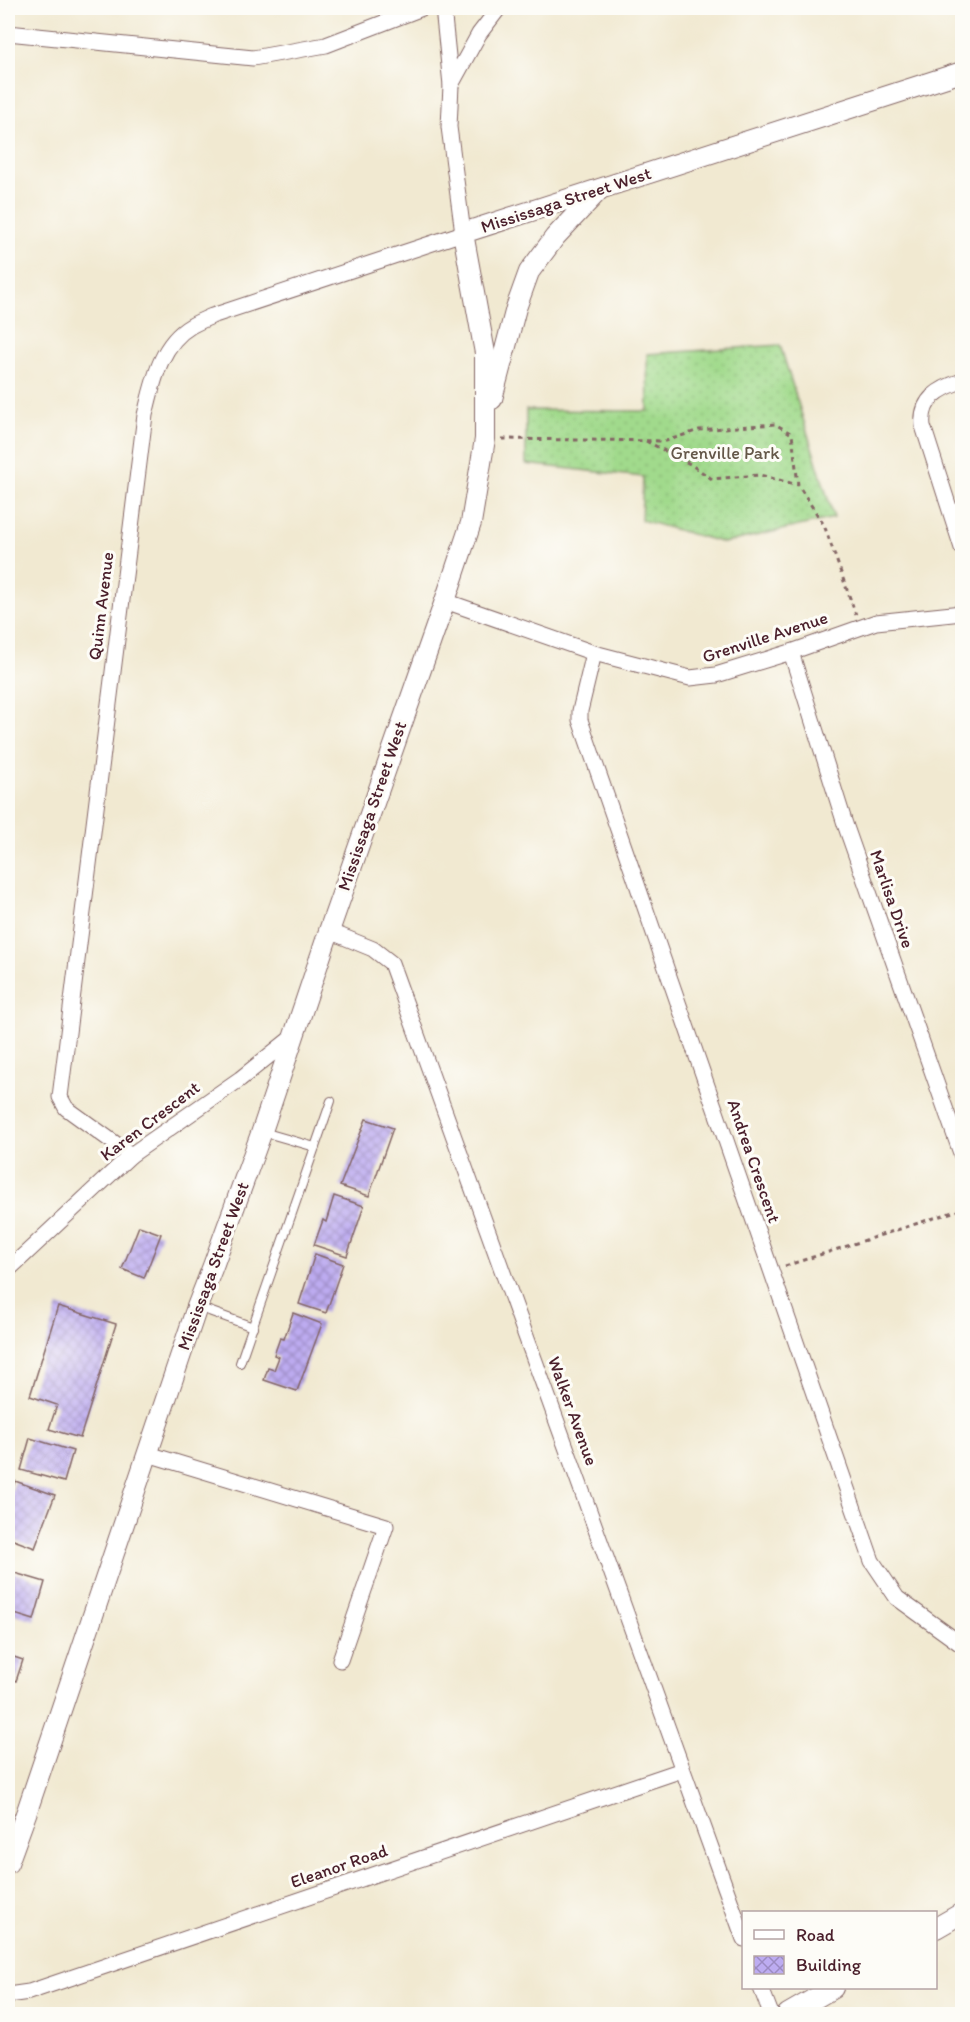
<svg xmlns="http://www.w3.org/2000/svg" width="970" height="2022" font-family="Itim,sans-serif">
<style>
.grass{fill:url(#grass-dots);stroke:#767c5c;stroke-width:1.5}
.building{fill:url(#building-cross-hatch)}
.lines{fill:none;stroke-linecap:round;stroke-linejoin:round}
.service-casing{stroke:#846665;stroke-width:10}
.minor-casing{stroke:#846665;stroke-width:17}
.tertiary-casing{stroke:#846665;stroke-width:22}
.path{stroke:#846665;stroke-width:3;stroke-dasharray:4.5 4.5;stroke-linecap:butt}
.service{stroke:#fff;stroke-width:8}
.minor{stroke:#fff;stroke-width:15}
.tertiary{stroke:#fff;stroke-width:20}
.labels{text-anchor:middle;stroke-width:6;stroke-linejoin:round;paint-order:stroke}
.street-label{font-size:18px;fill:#4a1f2b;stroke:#fdfcf7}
.park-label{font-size:18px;fill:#645748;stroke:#fdfcf7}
</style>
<defs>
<pattern id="grass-dots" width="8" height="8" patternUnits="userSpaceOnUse" patternTransform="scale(1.5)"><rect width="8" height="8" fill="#a1da8c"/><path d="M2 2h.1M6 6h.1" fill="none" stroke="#8cbb79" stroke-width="1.8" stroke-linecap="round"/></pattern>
<pattern id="building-cross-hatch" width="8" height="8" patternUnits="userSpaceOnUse" patternTransform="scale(1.5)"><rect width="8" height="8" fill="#bdacf1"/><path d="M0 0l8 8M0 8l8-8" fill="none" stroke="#9c8bc3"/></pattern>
</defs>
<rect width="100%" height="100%" fill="#fdfcf7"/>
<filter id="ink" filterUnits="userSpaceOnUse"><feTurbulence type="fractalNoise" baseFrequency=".0167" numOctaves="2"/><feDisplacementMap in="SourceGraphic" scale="12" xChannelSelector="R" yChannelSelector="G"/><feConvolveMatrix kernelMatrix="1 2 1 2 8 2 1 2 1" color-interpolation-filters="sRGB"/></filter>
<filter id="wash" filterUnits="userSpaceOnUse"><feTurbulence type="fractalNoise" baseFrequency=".008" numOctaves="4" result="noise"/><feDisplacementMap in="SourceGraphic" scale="24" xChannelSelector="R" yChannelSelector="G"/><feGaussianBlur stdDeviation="1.35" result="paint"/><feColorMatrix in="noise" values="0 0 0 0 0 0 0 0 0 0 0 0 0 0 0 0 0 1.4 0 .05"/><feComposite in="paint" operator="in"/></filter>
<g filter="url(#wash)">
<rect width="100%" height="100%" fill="#f1e9d1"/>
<polygon class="grass" points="780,345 834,518 724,543 641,520 643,477 526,464 526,410 648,411 647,354"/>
<g id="blocks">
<g class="building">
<polygon points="366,1119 393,1128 369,1196 340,1186"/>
<polygon points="334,1196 364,1206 347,1256 314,1245 323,1220 326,1222"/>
<polygon points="139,1226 161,1234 144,1278 122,1269"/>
<polygon points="315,1254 343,1264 326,1313 299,1304"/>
<polygon points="58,1306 116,1324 80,1438 49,1429 57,1405 30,1396"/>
<polygon points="293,1313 322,1324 297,1391 264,1380 268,1368 274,1370 279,1357 274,1355 280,1338 284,1339"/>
<polygon points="30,1438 73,1451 64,1482 21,1470"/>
<polygon points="15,1481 55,1495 35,1548 8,1538 8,1502"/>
<polygon points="8,1571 45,1582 34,1620 8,1612"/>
<polygon points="8,1655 23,1660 16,1681 8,1678"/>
</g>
</g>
</g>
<g filter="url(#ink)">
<use href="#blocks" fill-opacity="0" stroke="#846665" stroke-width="1.5"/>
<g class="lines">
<g class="service-casing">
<g id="service">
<polyline points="263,1132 315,1147"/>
<polyline points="198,1307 253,1327"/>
<polyline points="240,1363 331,1101"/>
</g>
</g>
<g class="minor-casing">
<g id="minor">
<polyline points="8,33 253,58 326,45 422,8"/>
<polyline points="451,85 479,34 499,8"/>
<path d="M962,381C940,388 920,399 923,426L962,548"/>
<polyline points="445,601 594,653 690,678 716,675 791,652 876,622 962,613"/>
<polyline points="791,652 845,824 962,1156"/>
<polyline points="594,653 580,711 580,720 872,1561 897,1598 962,1645"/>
<polyline points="329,931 373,949 391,963 744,1939"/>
<path d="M131,1155L66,1108L60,1097L145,415C153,383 160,344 191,326C198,322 205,319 212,316L463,233L449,127L451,85L443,8"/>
<polyline points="8,1270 131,1155 240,1079 295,1035"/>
<polyline points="148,1454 386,1526 340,1660"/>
<polyline points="761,1988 771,2014"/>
<polyline points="8,1995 29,1992 682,1770"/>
</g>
</g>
<g class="tertiary-casing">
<g id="tertiary">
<polyline points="492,399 516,308 529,272 555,237 599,190"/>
<polyline points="8,1863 27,1811 197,1307 213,1266 262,1131 329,931 445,601 471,523 485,439 485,353 463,233 962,72"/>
<polyline points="936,1928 962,1913"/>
<polyline points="788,2014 833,1988"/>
</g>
</g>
<g class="path">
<polyline points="502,439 666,441 699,430 775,424 792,434 798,485 824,525 856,615"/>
<polyline points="646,441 690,464 712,479 760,475 798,485"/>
<polyline points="785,1266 962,1209"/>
</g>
<use href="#service" class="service"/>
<use href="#minor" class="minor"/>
<use href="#tertiary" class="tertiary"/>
</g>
</g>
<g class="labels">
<g class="street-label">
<text transform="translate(566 200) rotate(-18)" y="6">Mississaga Street West</text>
<text transform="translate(101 606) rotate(-83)" y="6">Quinn Avenue</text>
<text transform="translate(765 637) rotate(-18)" y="6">Grenville Avenue</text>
<text transform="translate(372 806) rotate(-71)" y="6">Mississaga Street West</text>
<text transform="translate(892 899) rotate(71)" y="6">Marlisa Drive</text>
<text transform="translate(150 1121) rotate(-37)" y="6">Karen Crescent</text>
<text transform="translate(754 1161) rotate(71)" y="6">Andrea Crescent</text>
<text transform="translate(213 1266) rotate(-70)" y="6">Mississaga Street West</text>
<text transform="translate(573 1411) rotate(70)" y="6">Walker Avenue</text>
<text transform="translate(339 1866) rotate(-19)" y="6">Eleanor Road</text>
</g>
<g class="park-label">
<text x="725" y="459">Grenville Park</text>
</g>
</g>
<rect width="970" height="2022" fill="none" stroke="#fdfcf7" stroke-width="30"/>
<rect x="742" y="1911" width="195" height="78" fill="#fdfcf7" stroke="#b5a4a5" stroke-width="1.5"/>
<rect x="754" y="1930" width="30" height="9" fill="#ffffff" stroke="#b5a4a5" stroke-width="1.5"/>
<text x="796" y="1941" font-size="18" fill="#4a1f2b">Road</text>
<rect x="754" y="1956" width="30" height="18" fill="url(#building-cross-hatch)" stroke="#b5a4a5" stroke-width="1.5"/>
<text x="796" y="1971" font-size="18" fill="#4a1f2b">Building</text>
</svg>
